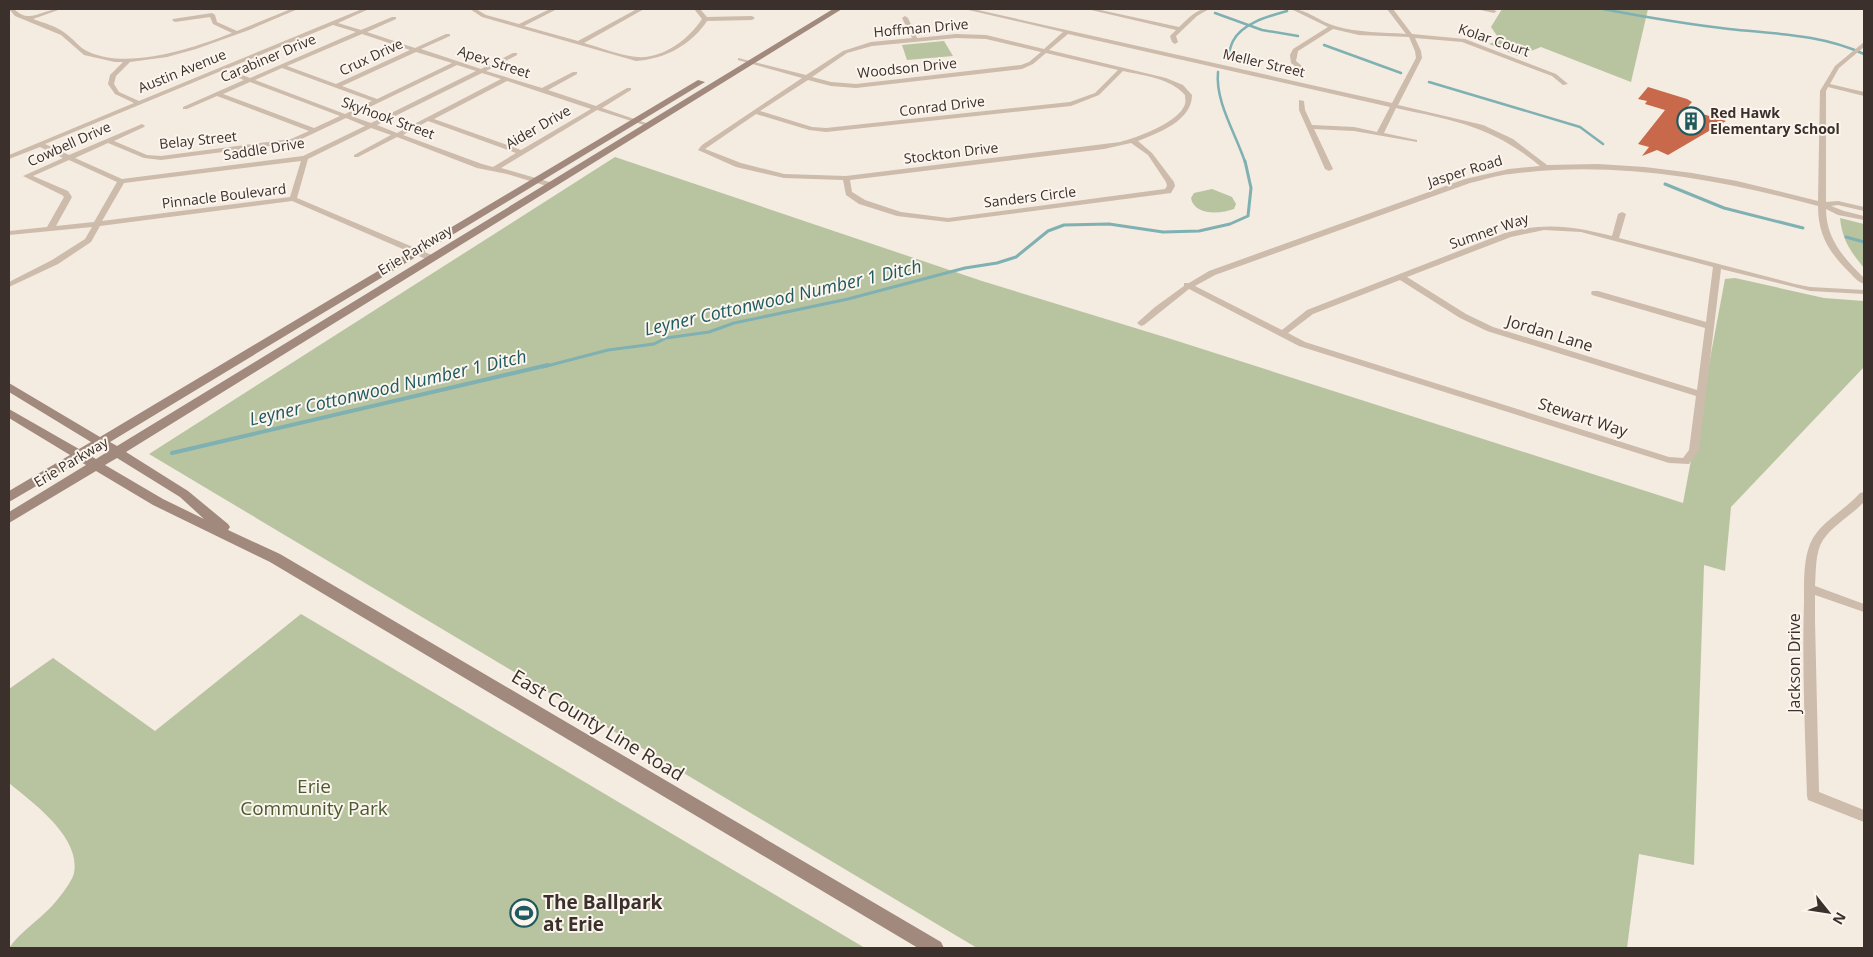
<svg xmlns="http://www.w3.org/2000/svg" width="1873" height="957" font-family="'Open Sans',sans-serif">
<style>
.green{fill:#b8c4a0}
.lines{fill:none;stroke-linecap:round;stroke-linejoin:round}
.stream-far2{stroke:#7fb0b2;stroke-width:2.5}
.stream-far1{stroke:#7fb0b2;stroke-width:3}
.stream{stroke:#7fb0b2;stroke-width:4}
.building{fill:#c8694b}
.street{fill:#cdbbac;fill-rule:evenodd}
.secondary{fill:#a18a7d;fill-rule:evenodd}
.labels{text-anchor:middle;stroke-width:4;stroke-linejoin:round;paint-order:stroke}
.far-street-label{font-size:14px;fill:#3b302b;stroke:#fbf5ee}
.far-poi-label{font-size:14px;font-weight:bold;fill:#3b302b;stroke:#fbf5ee;text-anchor:start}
.street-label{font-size:16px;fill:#3b302b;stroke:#fbf5ee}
.water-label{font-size:18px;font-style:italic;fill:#1f5a5e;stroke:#fbf5ee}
.near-street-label{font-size:19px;fill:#3b302b;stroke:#fbf5ee}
.near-park-label{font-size:19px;fill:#4a5a2e;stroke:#fbf5ee}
.near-poi-label{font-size:19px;font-weight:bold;fill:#3b302b;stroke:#fbf5ee;text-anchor:start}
</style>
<rect width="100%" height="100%" fill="#f4ebe1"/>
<g class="green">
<polygon points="1502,9 1648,9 1631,82 1541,47 1518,56 1489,44 1500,40 1491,27"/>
<polygon points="944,41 953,56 907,60 902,45"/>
<polygon points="615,157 982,281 1171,339 1683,503 1725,279 1735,278 1824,298 1864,301 1864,367 1731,507 1725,571 1704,565 1694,865 1639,854 1627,948 977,948 149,454"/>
<path d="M1212,189L1232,197L1236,204L1234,209C1221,214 1194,216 1191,198L1194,193Z"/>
<path d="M1840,218L1864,224V268C1851,252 1842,240 1840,218Z"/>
<path d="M301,614L865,948H9C19,933 39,920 53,905C59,898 72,882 74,873C81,837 33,803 9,783V689L53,658L155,731Z"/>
</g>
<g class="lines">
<g class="stream-far2">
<path d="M1603,9C1645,17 1686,24 1729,29C1775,34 1821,34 1864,54"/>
<polyline points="1215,13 1262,30 1298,36"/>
<polyline points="1324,45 1401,73"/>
<path d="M1227,60C1229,54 1230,47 1233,41C1242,23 1269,16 1287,11"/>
<path d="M1218,72C1215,102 1236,134 1245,162"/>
<polyline points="1429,82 1580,127 1603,144"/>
</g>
<g class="stream-far1">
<polyline points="1665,184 1724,208 1803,228"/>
<polyline points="1846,237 1864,242"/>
<polyline points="543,367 608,350 654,344 666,338 709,332 734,323 848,299 965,268 997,263 1016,257 1048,231 1064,225 1109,224 1163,232 1199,231 1230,224 1248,216 1251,188 1245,161"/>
</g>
<polyline class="stream" points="172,453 548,365"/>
</g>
<polygon class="building" points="1648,87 1687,99 1692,102 1686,109 1726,121 1668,155 1657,150 1642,156 1649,147 1638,144 1665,110 1645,104 1647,101 1638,99"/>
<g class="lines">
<g class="street">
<path d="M9,9H14C30,25 41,9 61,9L33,19C44,23 56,26 65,33C74,39 79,48 89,52C129,70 194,48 232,33L213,24L210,17L175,22L172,20L173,19L212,13L215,15L217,22L237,31L291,9H298L249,30L196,49L167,57L130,62L116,76L114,84L119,92L139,101L362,9H369L338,23L361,30L392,17H396V19L367,32L415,48L446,34H450V36L421,49L481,69L513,53H517V55L486,71L542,88L573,72H577V74L548,90L596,106L627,88H631V90L602,108L652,125L647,126L597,110L501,168L553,183L554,185L550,187L507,174L477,168L397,137L358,157H354V155L391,135L371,128L308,159L297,198L434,256V260H428L292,201L100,226L91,242L58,264L9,287V282L52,260L85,239L92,227L9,235V231L47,227L64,197L62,195L23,176L63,158L40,147L9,159V155L134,103L115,94L108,84L110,75L123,62H115L84,55L61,35L15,16ZM333,25L356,32L250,78L226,69ZM362,34L410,50L336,84L287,66ZM416,52L452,63L377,99L342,86ZM457,65L476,71L371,123L351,116ZM282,68L372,101L345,114L255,80ZM221,71L244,80L183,107V109H187L217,96L309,131L291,139L161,156L147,155L114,141L144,127L145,126L142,124L69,155L45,144ZM482,73L501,79L397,133L377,125ZM507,81L591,109L521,150L434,119ZM250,82L340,116L314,128L223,94ZM346,118L365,126L303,156L122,179L75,158L108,143L144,158L161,160L293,143ZM428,121L516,153L493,167L482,164L403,135ZM69,160L117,182L94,222L56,226L72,197L68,191L33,176ZM301,161L290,197L102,221L124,183Z"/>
<path d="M470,9H476L486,15L519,24L550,9H557L524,26L578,41L637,9H644L584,43C599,47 622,56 637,57C663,59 689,39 702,19L694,9H700L707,17L752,16L755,18L752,20L707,21C691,45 665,59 636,61L482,17Z"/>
<path d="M964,9H973L1392,103L1416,58L1415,51L1409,37L1359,35L1333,29L1298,51L1296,61L1303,67V69H1299L1291,63L1290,55L1293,49L1328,27L1291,9C1307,9 1320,22 1335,26C1358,33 1383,32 1406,34L1387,9H1393L1412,34L1465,39L1556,74L1568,84L1563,85L1552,76L1462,42L1415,38L1421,51L1422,58L1398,105L1483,125L1513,139L1547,165L1598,164L1645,167L1692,173L1737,181L1818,201L1820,91L1835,66L1864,42V47L1839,68L1830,84L1864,92V96L1828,87L1826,91V202L1838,201L1864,207V211L1838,205L1831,206L1844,211L1864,216V220L1838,215L1826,209C1826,239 1844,258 1864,278V284C1858,282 1854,277 1849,272C1829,252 1818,235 1818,206C1718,179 1615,160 1511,174C1497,175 1484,180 1470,183L1215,275L1195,286L1282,330L1307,310L1505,233C1545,222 1573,226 1612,236L1618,214L1622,212L1626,214L1619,238L1795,284L1810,287L1864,290V294L1810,291L1721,269L1699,450L1689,464L1669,463L1299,346L1189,289L1144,325L1141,326L1137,323L1155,307L1184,286V283H1189L1209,271L1465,179L1509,169L1540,166C1492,126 1455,121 1396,108L1384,133L1417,140V142L1354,131L1314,129L1333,169L1329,171L1325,169L1299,110V100L1304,101L1305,110L1312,125L1354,127L1377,132L1390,107L1068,34L1049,50L1166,78L1183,85L1192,95C1192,121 1158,133 1138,141L1152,153L1174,182L1175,186L1171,193L948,222L897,216L859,204L846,195L843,180L784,178L736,167L698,150L702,145L802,78L738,60V58L806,75L843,51L871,42L912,38L902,18L905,16L908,18L917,38L956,34L986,35L1044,49L1063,32ZM956,38L986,39L1041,52L1029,62L1021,65L856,84L831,82L812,77L847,53L872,46ZM1046,53L1118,70L1095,93L1070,102L826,128L812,127L760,111L808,80L831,86L856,88L1022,69L1033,64ZM1123,71C1145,76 1170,78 1185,95C1185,98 1186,101 1185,104C1180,122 1136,138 1120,142L846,176L784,174L741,163L705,149L756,114L809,130L826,132L1071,106L1099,95ZM1131,143L1148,155L1166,182L1167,186L1165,189L948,218L901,212L865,200L852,192L850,180L1104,149ZM1544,230L1581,232L1713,267L1706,322L1598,291H1592L1591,293L1592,295L1705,328L1697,390L1493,327L1466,314L1407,277L1511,237ZM1400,280L1460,318L1487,331L1696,396L1689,450L1683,458L1669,457L1305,342L1288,333L1313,314Z"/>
<path d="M1087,9H1096L1179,27C1188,19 1196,8 1209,9L1197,16L1176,36L1178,42L1175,44L1172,42L1170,36L1176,30Z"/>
<polygon points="1476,9 1490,9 1497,11 1494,13"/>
<path d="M1864,492V502C1852,515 1833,525 1823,540C1815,552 1816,572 1815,586L1864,604V612L1815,595V621L1819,792L1864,810V822L1808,800L1807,796C1805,731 1802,666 1804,601C1804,582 1803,555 1813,538C1824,520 1846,509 1860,493Z"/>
</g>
<path class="secondary" d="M833,9H842L126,452L188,491L228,524L230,527L228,530L280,554L941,942L944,948H918L270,562L153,505L96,471L9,523V512L86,465L79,461L9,502V491L70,455L9,418V409L79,449L91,442L9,392V383L100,437L698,80L705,82L110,442L117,446ZM101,448L107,452L96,459L89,455ZM117,458L180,497L204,519L163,499L105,465Z"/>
</g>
<defs>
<g id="building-ring" transform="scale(1.4375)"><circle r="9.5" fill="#fbf5ee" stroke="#1f5a5e" stroke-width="1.5"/><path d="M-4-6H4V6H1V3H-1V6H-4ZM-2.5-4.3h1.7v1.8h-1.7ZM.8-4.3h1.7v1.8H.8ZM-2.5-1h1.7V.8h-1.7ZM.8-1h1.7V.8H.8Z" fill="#1f5a5e"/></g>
<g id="stadium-ring" transform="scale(1.4375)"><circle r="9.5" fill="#fbf5ee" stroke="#1f5a5e" stroke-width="1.5"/><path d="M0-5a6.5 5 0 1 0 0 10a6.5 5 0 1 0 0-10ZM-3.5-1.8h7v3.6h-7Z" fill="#1f5a5e"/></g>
</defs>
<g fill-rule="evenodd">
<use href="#building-ring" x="1691" y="121"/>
<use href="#stadium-ring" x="524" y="913"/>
</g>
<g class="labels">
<g class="far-street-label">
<text transform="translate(921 28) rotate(-5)" y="5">Hoffman Drive</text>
<text transform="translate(1494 40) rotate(19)" y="5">Kolar Court</text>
<text transform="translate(371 57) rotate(-25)" y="5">Crux Drive</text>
<text transform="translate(268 58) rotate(-23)" y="5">Carabiner Drive</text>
<text transform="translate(494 62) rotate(18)" y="5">Apex Street</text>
<text transform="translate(1264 63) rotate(13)" y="5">Meller Street</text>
<text transform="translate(907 68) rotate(-6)" y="5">Woodson Drive</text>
<text transform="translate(182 71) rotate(-22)" y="5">Austin Avenue</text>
<text transform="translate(942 106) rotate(-7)" y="5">Conrad Drive</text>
<text transform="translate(388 118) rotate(20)" y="5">Skyhook Street</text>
<text transform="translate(538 127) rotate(-30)" y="5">Aider Drive</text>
<text transform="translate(198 140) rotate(-6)" y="5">Belay Street</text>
<text transform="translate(69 144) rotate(-24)" y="5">Cowbell Drive</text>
<text transform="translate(264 149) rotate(-9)" y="5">Saddle Drive</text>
<text transform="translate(951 153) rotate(-7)" y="5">Stockton Drive</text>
<text transform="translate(1465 171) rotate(-17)" y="5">Jasper Road</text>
<text transform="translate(224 196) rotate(-7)" y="5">Pinnacle Boulevard</text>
<text transform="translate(1030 197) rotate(-7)" y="5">Sanders Circle</text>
<text transform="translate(1489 231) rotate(-19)" y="5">Sumner Way</text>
<text transform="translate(415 250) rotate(-31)" y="5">Erie Parkway</text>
<text transform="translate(71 462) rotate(-31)" y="5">Erie Parkway</text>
</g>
<g class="far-poi-label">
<text x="1710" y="118">Red Hawk<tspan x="1710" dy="16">Elementary School</tspan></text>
</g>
<g class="street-label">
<text transform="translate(1550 333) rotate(17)" y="6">Jordan Lane</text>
<text transform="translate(1583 417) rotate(18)" y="6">Stewart Way</text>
<text transform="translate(1794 663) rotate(-90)" y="6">Jackson Drive</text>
</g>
<g class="water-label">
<text transform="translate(783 298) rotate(-13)" y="6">Leyner Cottonwood Number 1 Ditch</text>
<text transform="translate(388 388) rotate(-13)" y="6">Leyner Cottonwood Number 1 Ditch</text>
</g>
<g class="near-street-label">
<text transform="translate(598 725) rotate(31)" y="7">East County Line Road</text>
</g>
<g class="near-park-label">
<text x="314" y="793">Erie<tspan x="314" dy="22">Community Park</tspan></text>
</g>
<g class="near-poi-label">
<text x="543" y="909">The Ballpark<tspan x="543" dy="22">at Erie</tspan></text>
</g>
</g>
<rect width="1873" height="957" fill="none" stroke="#3b302b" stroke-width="20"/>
<g transform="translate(1828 912) rotate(120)" stroke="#fbf5ee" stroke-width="4" paint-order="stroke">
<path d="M0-4L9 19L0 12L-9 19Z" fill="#3b302b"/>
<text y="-8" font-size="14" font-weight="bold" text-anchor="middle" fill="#3b302b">N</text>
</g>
</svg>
